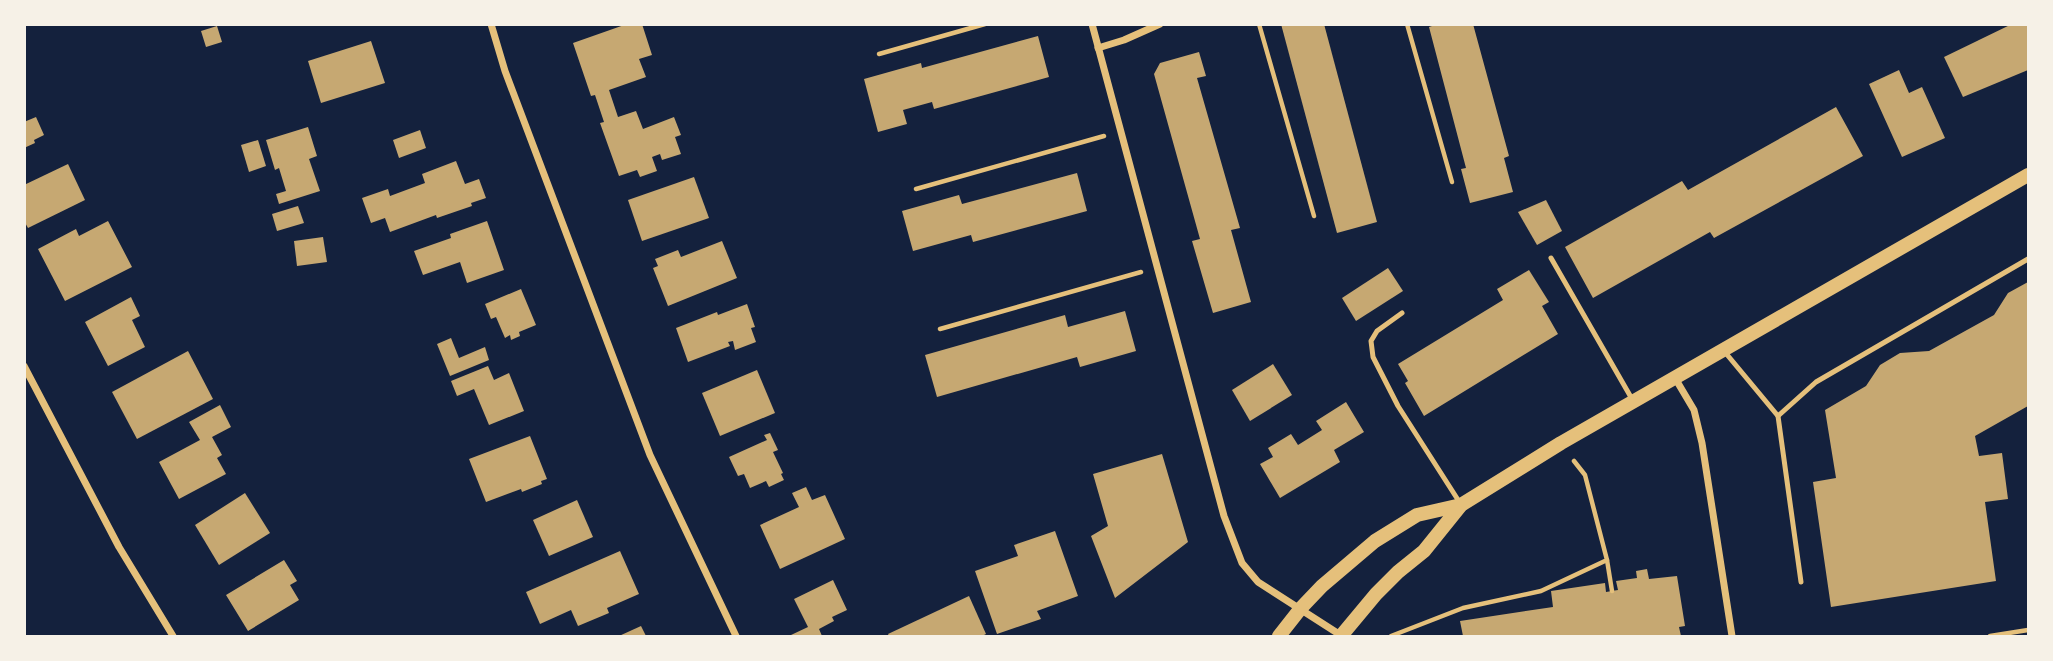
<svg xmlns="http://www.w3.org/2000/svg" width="2053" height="661" font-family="'PT Serif',serif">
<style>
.building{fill:#c6a872}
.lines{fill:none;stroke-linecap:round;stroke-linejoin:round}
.path{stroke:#e5c07b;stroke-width:4.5}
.service{stroke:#e5c07b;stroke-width:5}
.minor{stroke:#e5c07b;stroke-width:7}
.secondary{stroke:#e5c07b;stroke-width:14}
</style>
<rect width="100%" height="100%" fill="#14213d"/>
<g class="building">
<polygon points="627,24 642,24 652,55 639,59 646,77 609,90 618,117 636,111 643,129 674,117 681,135 675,137 681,154 662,160 660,154 652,157 657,171 640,177 637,170 619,176 600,123 604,122 595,95 591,96 573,43"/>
<polygon points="1281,24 1324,24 1377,222 1337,233"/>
<polygon points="1438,24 1473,24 1509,156 1504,158 1513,192 1470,203 1461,169 1466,168 1429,27"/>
<polygon points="2012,24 2028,24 2028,70 1963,97 1944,57"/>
<polygon points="217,26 222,42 206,47 201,31"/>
<polygon points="1038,36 1049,77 934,109 932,102 903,110 907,124 878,132 864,79 921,63 922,68"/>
<polygon points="371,41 385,83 321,103 308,61"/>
<polygon points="1199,52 1206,76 1197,78 1240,228 1231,230 1251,302 1213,313 1192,241 1200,239 1154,74 1160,63"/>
<polygon points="1899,70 1909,93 1922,87 1945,138 1902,157 1869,84"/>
<polygon points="1836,107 1863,156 1714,238 1710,232 1593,298 1565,247 1682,181 1688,190"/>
<polygon points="36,117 44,135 34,140 35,143 24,148 24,122"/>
<polygon points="308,127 317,156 309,159 320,191 279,204 276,194 286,191 279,168 275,170 266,140"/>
<polygon points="420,130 426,148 399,158 393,140"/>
<polygon points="258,140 266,166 249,172 241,145"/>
<polygon points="456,161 465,184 479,179 486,198 471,203 472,206 437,218 436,215 390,232 385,218 371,223 362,198 388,189 390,196 425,183 422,174"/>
<polygon points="68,164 85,200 28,228 24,221 24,185"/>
<polygon points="1077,173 1087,211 973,242 971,235 913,251 902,211 959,195 962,204"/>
<polygon points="694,177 709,218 642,241 628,200"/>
<polygon points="1546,200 1562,231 1537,245 1518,212"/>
<polygon points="298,206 304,223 277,231 272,214"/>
<polygon points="108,221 132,267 65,301 38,249 76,229 79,236"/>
<polygon points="487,221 504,270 467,283 460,262 423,275 414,251 451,238 450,234"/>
<polygon points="323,237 327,262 297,266 294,241"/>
<polygon points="722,241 737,278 668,306 653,268 658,266 655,259 678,250 681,257"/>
<polygon points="1388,268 1403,291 1356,321 1342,298"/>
<polygon points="1529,270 1549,302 1542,306 1558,334 1424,416 1405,383 1408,381 1398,364 1503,300 1497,289"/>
<polygon points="2028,282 2028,406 1975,436 1979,456 2002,453 2008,499 1985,502 1996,581 1831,607 1813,482 1836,478 1825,410 1866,386 1880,365 1900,353 1929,351 1994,315 2008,293"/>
<polygon points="521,289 536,325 519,332 520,336 511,340 510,335 505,338 496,317 491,319 485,304"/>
<polygon points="131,297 140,316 132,320 145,347 108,366 85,322"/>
<polygon points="747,304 755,327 751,328 756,342 735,350 733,341 728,342 730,346 688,362 676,328 717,312 718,315"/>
<polygon points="1125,311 1136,351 1080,367 1077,357 937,397 925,355 1065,315 1068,327"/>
<polygon points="451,338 459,358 485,347 489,360 450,376 437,344"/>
<polygon points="188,351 213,399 137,439 112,392"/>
<polygon points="1273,364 1292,395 1250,421 1232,390"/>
<polygon points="488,366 494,380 509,373 524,411 489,425 474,389 457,396 451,381"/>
<polygon points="757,370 775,413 720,436 702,393"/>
<polygon points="1346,402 1364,432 1334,450 1340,462 1280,498 1260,464 1273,457 1268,448 1291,434 1298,445 1322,430 1316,421"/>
<polygon points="220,405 231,427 212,437 222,455 217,458 226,474 179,499 159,462 200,440 189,422"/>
<polygon points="770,433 778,450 773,452 783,473 781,474 784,480 769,487 766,481 750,488 744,474 738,476 729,457 767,440 764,435"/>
<polygon points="530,436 547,479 541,481 542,484 522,492 521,489 486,502 469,459"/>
<polygon points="1162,454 1188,542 1115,598 1091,536 1108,526 1093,474"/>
<polygon points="806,487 812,500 825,495 845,539 780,569 760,525 799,507 792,493"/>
<polygon points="245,493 270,533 219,565 195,525"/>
<polygon points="577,500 593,537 549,556 533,520"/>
<polygon points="1055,531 1078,596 1037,611 1041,619 997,634 975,571 1018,556 1014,545"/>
<polygon points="620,551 639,594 607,608 609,613 578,626 571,610 540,624 526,592"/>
<polygon points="284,560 297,581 290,585 299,600 248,631 226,595"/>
<polygon points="1647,569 1649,579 1677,576 1685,626 1679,627 1681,636 1463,636 1460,621 1553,607 1551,591 1605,583 1606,592 1618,590 1616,581 1637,578 1636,571"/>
<polygon points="833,580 847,610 832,617 834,621 819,629 822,636 792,636 791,635 808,627 794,599"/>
<polygon points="969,596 986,634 982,636 889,636 888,634"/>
<polygon points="641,626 646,636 619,636"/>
</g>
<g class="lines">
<g class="path">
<polyline points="1259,24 1314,216"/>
<polyline points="1407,24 1452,182"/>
<polyline points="879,54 985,24"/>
<polyline points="916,189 1104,136"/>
<polyline points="940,329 1141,272"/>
<polyline points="1607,560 1612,591"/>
<polyline points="1391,636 1463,608 1541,591 1607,560 1585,475 1574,461"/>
<polyline points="1990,636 2028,630"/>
</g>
<g class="service">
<polyline points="1551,258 1632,399"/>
<polyline points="1402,313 1377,331 1371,341 1373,357 1398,406 1460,503"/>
<polyline points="1724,351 1778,416 1801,582"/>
<polyline points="1778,416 1816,382 2028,259"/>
</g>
<g class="minor">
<polyline points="491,24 505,71 650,455 736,636"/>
<polyline points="1092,24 1224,516 1242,563 1258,582 1342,636"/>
<polyline points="1098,48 1124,40 1160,24"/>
<polyline points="24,366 119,547 173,636"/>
<polyline points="1675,378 1694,410 1702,443 1732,636"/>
</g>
<g class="secondary">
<polyline points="1279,636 1301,608 1322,586 1375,541 1417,515 1461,505"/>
<polyline points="1341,636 1376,594 1398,572 1424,551 1461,505 1561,443 2028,175"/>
</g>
</g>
<rect width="2053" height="661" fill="none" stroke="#f6f1e7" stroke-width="52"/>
</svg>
